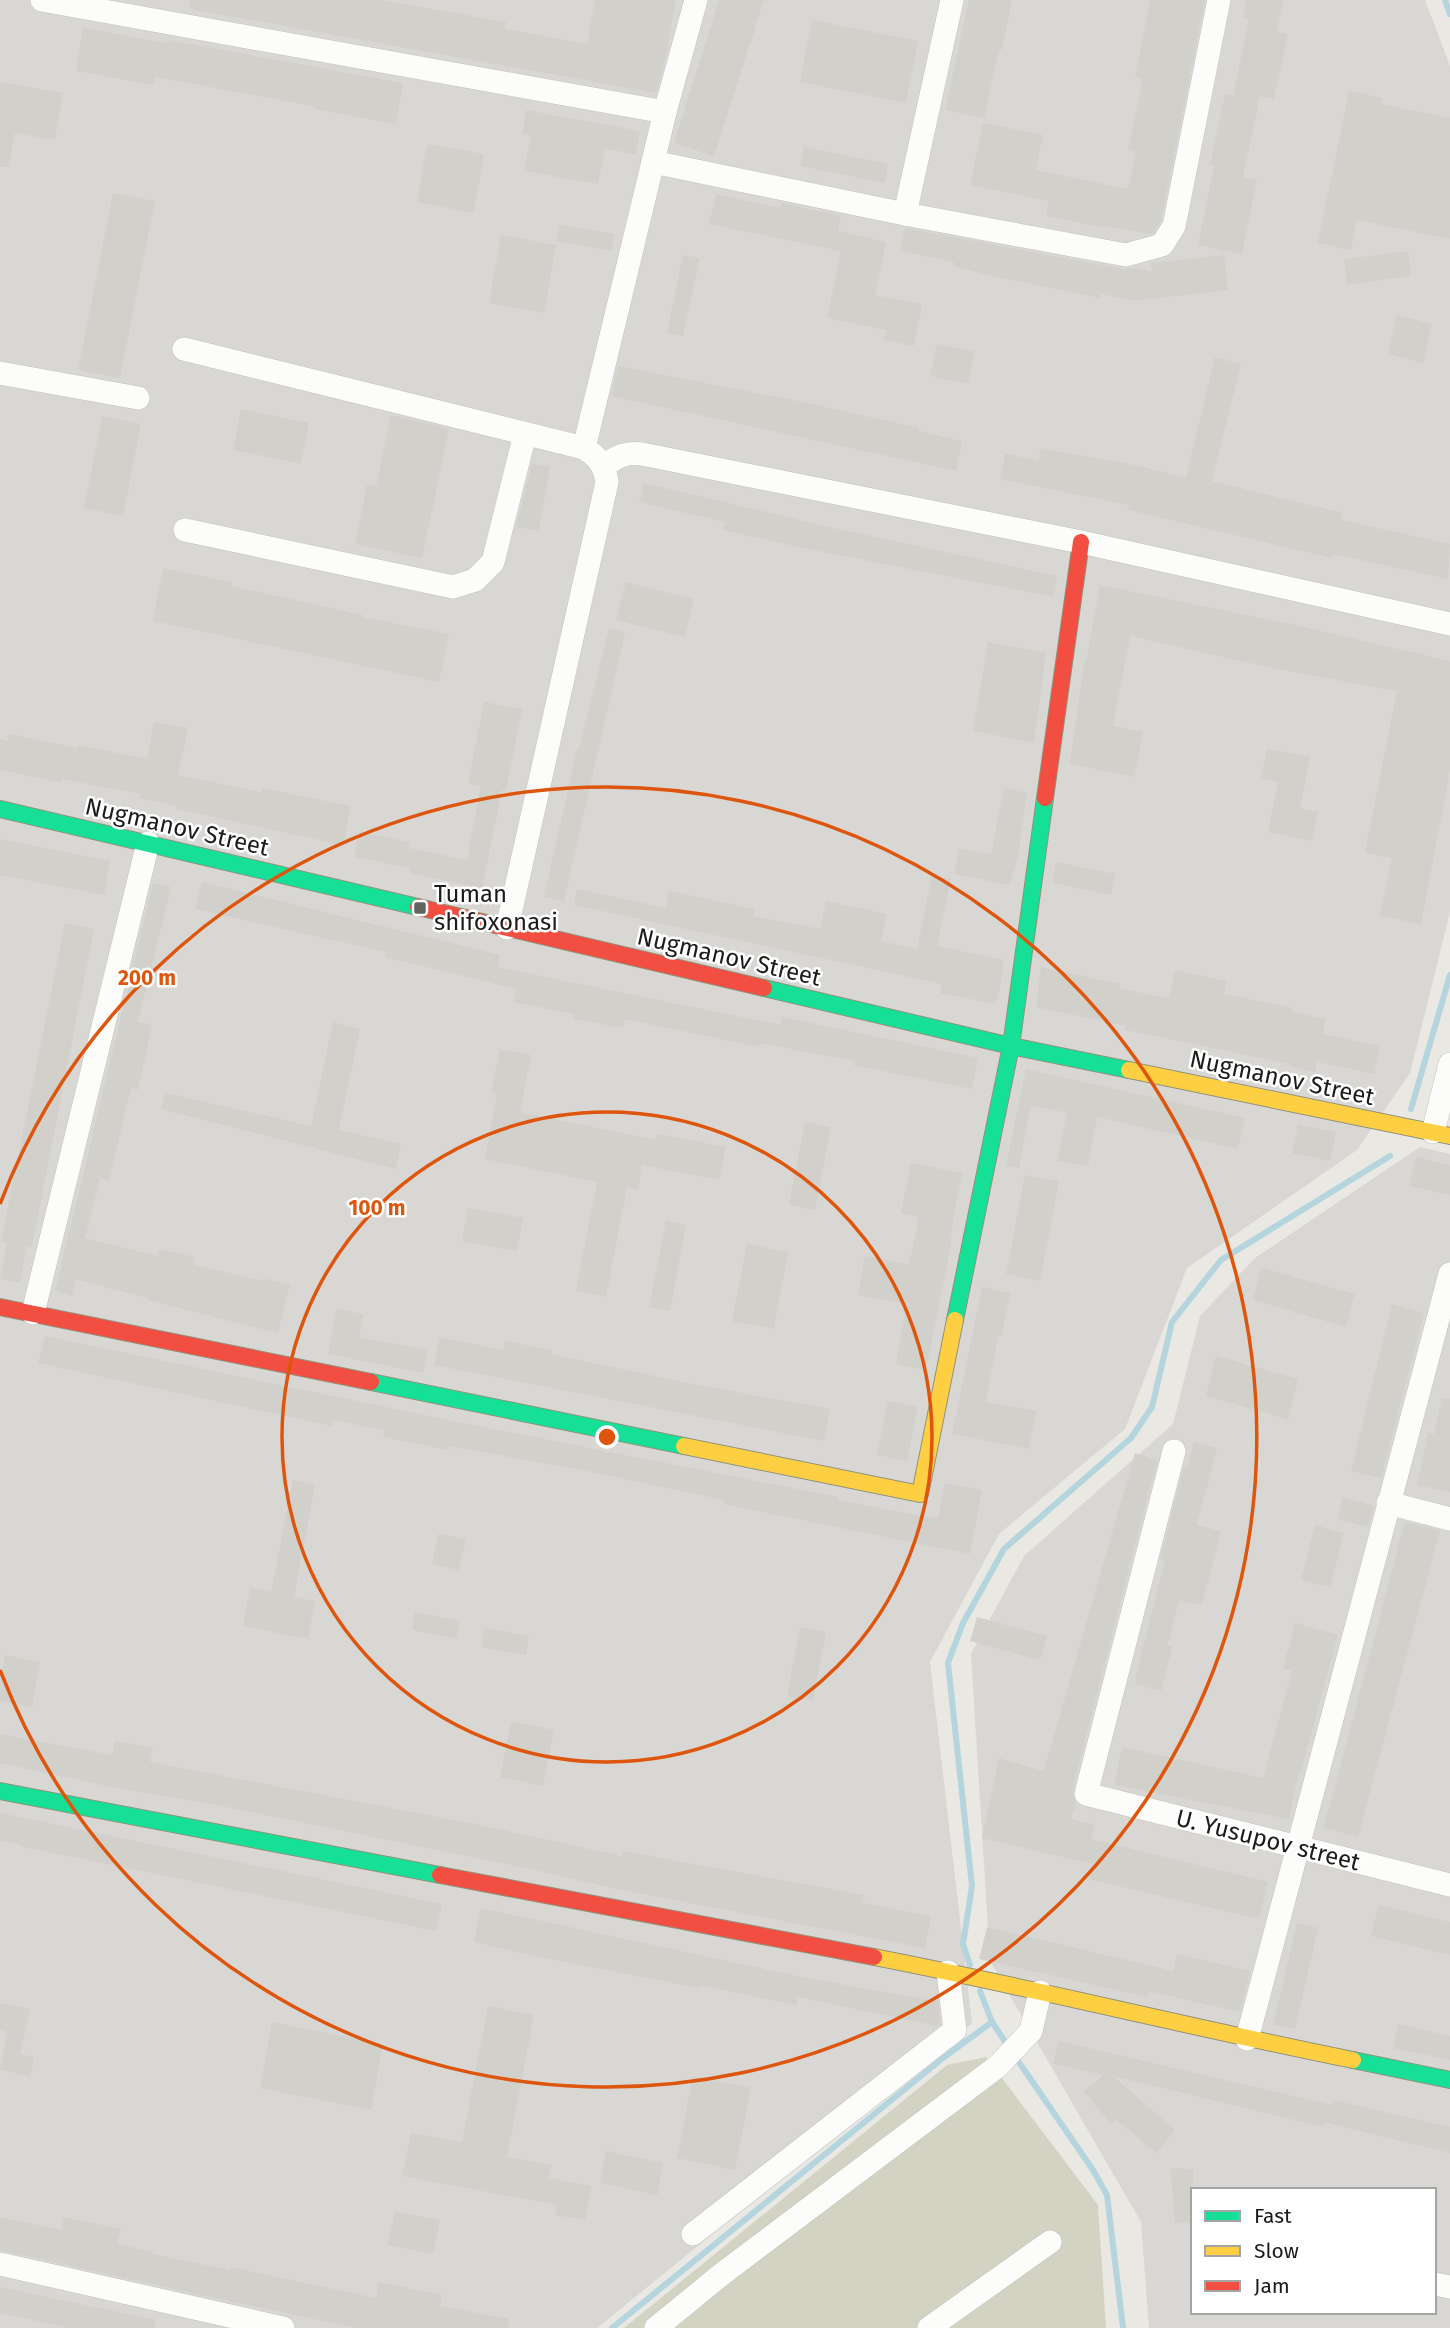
<svg xmlns="http://www.w3.org/2000/svg" width="1450" height="2328" font-family="'Fira Sans',sans-serif">
<style>
.residential{fill:#d9d7d4;fill-rule:evenodd}
.construction{fill:#d3d3c4}
.lines{fill:none;stroke-linecap:round;stroke-linejoin:round}
.stream{stroke:#b4d4de;stroke-width:6}
.building{fill:#d2d0cb}
.street-casing{stroke:#c2c2bf;stroke-width:24}
.fast-casing{stroke:#90937b;stroke-width:18}
.slow-casing{stroke:#90937b;stroke-width:18}
.jam-casing{stroke:#90937b;stroke-width:18}
.street{stroke:#fcfcfb;stroke-width:23}
.fast{stroke:#16e098;stroke-width:16}
.slow{stroke:#ffcf43;stroke-width:16}
.jam{stroke:#f24e42;stroke-width:16}
.ring{fill:none;stroke:#de560d;stroke-width:3.5}
.poi-dot{fill:#636361;stroke:#fff;stroke-width:2.5}
.labels{text-anchor:middle;stroke-width:5;stroke-linejoin:round;paint-order:stroke}
.street-label{font-size:24px;fill:#1b1b1b;stroke:#fff}
.poi-label{font-size:24px;fill:#1b1b1b;stroke:#fff;text-anchor:start}
.centre{fill:#de560d;stroke:#fff;stroke-width:3.5}
.ring-label{font-size:21px;text-anchor:middle;font-weight:bold;fill:#de560d;stroke:#fff;stroke-width:5;stroke-linejoin:round;paint-order:stroke}
</style>
<rect width="100%" height="100%" fill="#eae8e2"/>
<g class="residential">
<polygon points="0,0 1425,0 1450,66 1450,912 1410,1073 1357,1150 1187,1268 1125,1429 999,1534 930,1662 972,2023 597,2328 0,2328"/>
<path d="M1420,1147L1450,1154V2328H1149L1141,2222L990,1961L971,1654L1024,1556L1173,1424L1200,1316L1255,1258ZM1193,2190H1434V2312H1193Z"/>
</g>
<polygon class="construction" points="986,2057 1098,2205 1106,2328 624,2328 947,2065"/>
<g class="lines">
<g class="stream">
<polyline points="1445,0 1450,14"/>
<polyline points="1411,1109 1450,975"/>
<polyline points="970,1965 963,1944 972,1886 948,1663 963,1623 1004,1549 1131,1438 1152,1407 1172,1322 1221,1260 1390,1156"/>
<polyline points="992,2022 1008,2046"/>
<polyline points="1014,2055 1093,2170 1107,2195 1123,2328"/>
<polyline points="612,2328 943,2058 992,2022 980,1991"/>
</g>
</g>
<g class="building">
<polygon points="190,0 380,0 506,22 505,29 587,44 595,0 676,0 666,56 656,93 190,9"/>
<polygon points="719,0 764,0 714,156 674,143"/>
<polygon points="969,0 1012,0 1002,50 999,49 984,118 945,110"/>
<polygon points="1150,0 1205,0 1161,221 1153,233 1148,234 1101,225 1100,227 1046,216 1049,201 970,185 983,123 1043,135 1036,170 1128,189 1136,151 1128,149 1143,79 1135,77"/>
<polygon points="1247,0 1283,0 1277,32 1288,34 1274,99 1260,96 1243,177 1257,180 1242,254 1198,245 1214,166 1210,165 1225,94 1233,96 1249,19 1243,18"/>
<polygon points="812,20 918,41 906,103 800,82"/>
<polygon points="83,28 167,43 168,40 403,83 396,124 313,109 313,106 155,77 154,85 76,71"/>
<polygon points="0,82 63,93 55,140 15,133 9,167 0,167"/>
<polygon points="1349,91 1383,98 1381,104 1450,118 1450,239 1357,220 1351,250 1318,243"/>
<polygon points="526,110 640,131 636,154 605,149 598,184 524,171 531,135 522,134"/>
<polygon points="427,144 484,154 474,213 417,202"/>
<polygon points="804,147 888,164 885,183 800,166"/>
<polygon points="113,193 155,201 120,378 78,370"/>
<polygon points="716,194 780,208 781,203 841,216 838,231 886,242 875,295 922,304 914,346 884,340 886,330 827,318 841,251 709,224"/>
<polygon points="560,225 614,234 612,251 557,241"/>
<polygon points="905,228 1123,269 1133,268 1152,272 1151,263 1224,255 1228,290 1133,301 1101,294 1100,298 993,276 953,266 954,262 900,251"/>
<polygon points="501,235 556,245 544,313 489,303"/>
<polygon points="1408,251 1411,276 1347,285 1344,259"/>
<polygon points="683,255 700,258 683,336 667,333"/>
<polygon points="1397,315 1432,324 1423,363 1388,354"/>
<polygon points="937,344 975,352 968,384 930,376"/>
<polygon points="1215,357 1241,364 1212,481 1343,513 1341,520 1450,544 1448,579 1333,554 1332,558 1128,510 1129,505 1000,479 1005,454 1038,460 1041,448 1139,466 1186,478"/>
<polygon points="618,366 803,402 919,428 918,431 962,441 956,471 611,396"/>
<polygon points="241,409 309,423 301,464 233,450"/>
<polygon points="391,415 449,429 422,558 355,544 367,485 376,487"/>
<polygon points="102,416 141,424 123,516 84,508"/>
<polygon points="532,464 550,467 539,531 516,527"/>
<polygon points="644,483 829,527 1057,576 1054,597 808,549 723,530 725,522 639,502"/>
<polygon points="163,568 232,582 231,586 363,615 362,617 449,634 439,682 153,621"/>
<polygon points="626,582 694,599 685,637 616,620"/>
<polygon points="1100,585 1286,623 1450,661 1450,770 1421,924 1380,916 1392,858 1365,853 1397,691 1277,669 1130,636 1113,726 1143,732 1134,777 1070,764 1084,661 1086,662"/>
<polygon points="609,628 625,633 564,901 544,897 577,750 579,750"/>
<polygon points="988,642 1046,653 1034,743 973,731"/>
<polygon points="484,702 522,709 506,791 502,790 482,888 409,873 410,868 354,857 359,832 410,842 409,848 467,860 481,786 468,783"/>
<polygon points="154,722 188,728 178,775 261,792 262,788 351,806 343,845 176,809 177,806 139,798 140,794 62,779 62,783 0,770 0,739 8,741 10,734 77,748 78,745 147,759"/>
<polygon points="1267,749 1310,757 1300,808 1318,812 1312,841 1268,832 1278,782 1261,778"/>
<polygon points="1004,788 1027,793 1018,856 1010,885 954,874 959,848 991,855"/>
<polygon points="0,839 110,861 104,895 0,875"/>
<polygon points="1056,862 1115,874 1111,895 1053,883"/>
<polygon points="932,875 951,879 937,946 1004,960 998,999 996,999 995,1004 940,993 942,984 574,905 577,889 666,908 669,891 755,909 753,916 820,929 826,901 887,914 881,941 917,949"/>
<polygon points="202,882 500,955 497,967 781,1025 782,1017 978,1058 972,1089 853,1065 854,1061 760,1043 759,1047 625,1019 623,1028 574,1019 575,1014 513,1002 516,989 385,957 386,952 195,909"/>
<polygon points="153,883 171,887 138,1022 152,1025 138,1090 131,1088 109,1180 100,1178 85,1238 158,1256 159,1249 195,1257 193,1264 262,1281 262,1278 290,1285 278,1333 147,1300 148,1298 75,1279 72,1296 55,1291"/>
<polygon points="65,923 94,929 32,1247 27,1246 20,1282 0,1279 7,1242 1,1241"/>
<polygon points="1041,967 1120,984 1119,988 1169,999 1175,970 1227,981 1224,994 1293,1008 1292,1012 1326,1019 1323,1034 1380,1046 1374,1074 1317,1062 1315,1072 1289,1066 1290,1064 1125,1030 1126,1026 1036,1007"/>
<polygon points="333,1022 360,1029 339,1130 401,1144 396,1169 161,1109 165,1093 311,1126"/>
<polygon points="500,1049 531,1055 520,1112 656,1140 658,1134 726,1147 719,1180 642,1165 638,1190 627,1187 606,1297 576,1291 597,1182 485,1159 497,1093 491,1092"/>
<polygon points="1026,1069 1245,1118 1238,1149 1097,1117 1088,1166 1057,1161 1067,1113 1031,1105 1019,1168 1006,1165"/>
<polygon points="805,1122 831,1127 815,1210 789,1205"/>
<polygon points="1298,1125 1336,1132 1330,1161 1292,1153"/>
<polygon points="1416,1157 1450,1165 1450,1195 1409,1186"/>
<polygon points="911,1163 962,1173 950,1237 952,1238 926,1370 896,1364 907,1304 858,1295 865,1256 909,1265 919,1217 901,1213"/>
<polygon points="1025,1175 1059,1181 1040,1281 1006,1274"/>
<polygon points="468,1208 523,1218 517,1251 462,1241"/>
<polygon points="666,1221 686,1225 670,1311 649,1307"/>
<polygon points="747,1244 788,1252 774,1329 732,1321"/>
<polygon points="1261,1268 1355,1294 1346,1327 1253,1300"/>
<polygon points="982,1287 1010,1293 1002,1336 998,1335 986,1402 1036,1411 1029,1449 952,1434"/>
<polygon points="1392,1304 1424,1313 1381,1478 1351,1471"/>
<polygon points="337,1309 364,1314 359,1337 427,1350 423,1373 328,1354"/>
<polygon points="45,1336 453,1421 838,1497 838,1500 938,1519 945,1483 982,1490 970,1554 723,1504 724,1500 582,1470 449,1446 448,1450 383,1437 384,1430 333,1420 332,1426 38,1363"/>
<polygon points="439,1337 504,1350 505,1341 552,1350 551,1354 688,1383 830,1409 824,1441 434,1365"/>
<polygon points="1216,1356 1298,1379 1288,1419 1206,1396"/>
<polygon points="1442,1398 1450,1399 1450,1492 1417,1485 1428,1433 1434,1434"/>
<polygon points="888,1401 918,1407 907,1461 877,1455"/>
<polygon points="1194,1442 1217,1448 1197,1525 1221,1531 1202,1605 1179,1600 1168,1645 1173,1646 1161,1691 1135,1684 1136,1675 1165,1561 1160,1560 1184,1467 1187,1468"/>
<polygon points="1135,1453 1157,1460 1072,1791 1076,1803 1071,1819 1095,1825 1091,1839 1268,1882 1259,1919 1088,1879 1092,1864 982,1838 999,1758 1044,1771"/>
<polygon points="293,1480 315,1485 294,1597 315,1601 308,1639 243,1626 250,1588 271,1592"/>
<polygon points="1343,1497 1374,1506 1368,1527 1338,1519"/>
<polygon points="1405,1522 1440,1531 1358,1837 1324,1828"/>
<polygon points="1315,1525 1344,1533 1330,1587 1301,1580"/>
<polygon points="438,1534 466,1539 459,1570 432,1564"/>
<polygon points="415,1612 460,1621 457,1639 412,1630"/>
<polygon points="977,1617 1047,1636 1040,1660 970,1641"/>
<polygon points="1295,1623 1338,1635 1301,1772 1299,1771 1289,1819 1114,1785 1122,1747 1263,1778 1292,1671 1283,1669"/>
<polygon points="800,1627 826,1632 813,1701 787,1696"/>
<polygon points="484,1628 529,1636 526,1655 481,1647"/>
<polygon points="5,1655 40,1662 32,1707 0,1701 0,1681"/>
<polygon points="511,1721 554,1730 543,1786 500,1777"/>
<polygon points="0,1734 112,1755 115,1741 153,1748 150,1762 475,1824 622,1856 623,1851 864,1895 862,1903 931,1916 925,1948 616,1889 526,1868 216,1805 107,1786 0,1763"/>
<polygon points="0,1813 442,1904 436,1931 19,1846 19,1844 0,1840"/>
<polygon points="1379,1905 1450,1922 1450,1955 1371,1936"/>
<polygon points="481,1908 802,1977 938,2002 940,2024 937,2026 798,1997 796,2005 699,1985 699,1988 539,1957 474,1942"/>
<polygon points="1297,1923 1318,1928 1295,2029 1273,2025"/>
<polygon points="987,1927 1173,1971 1177,1954 1250,1971 1240,2012 1148,1991 1147,1997 979,1959"/>
<polygon points="0,2003 30,2009 20,2054 34,2057 30,2076 0,2070 7,2032 0,2030"/>
<polygon points="488,2006 534,2015 507,2157 552,2165 549,2178 592,2186 585,2220 555,2215 557,2205 402,2176 411,2133 462,2142"/>
<polygon points="272,2022 383,2044 371,2110 260,2088"/>
<polygon points="1398,2024 1450,2036 1450,2060 1393,2048"/>
<polygon points="1059,2041 1332,2105 1333,2100 1450,2127 1450,2153 1324,2122 1323,2127 1113,2076 1175,2130 1156,2153 1116,2119 1111,2124 1084,2091 1103,2075 1053,2064"/>
<polygon points="693,2076 751,2088 735,2170 677,2158"/>
<polygon points="606,2151 663,2163 657,2195 600,2183"/>
<polygon points="1170,2168 1193,2169 1193,2221 1175,2223"/>
<polygon points="395,2212 440,2220 433,2254 388,2245"/>
<polygon points="0,2217 62,2230 64,2217 121,2229 117,2244 153,2252 152,2254 230,2270 230,2267 376,2298 379,2282 442,2295 440,2306 509,2319 509,2328 356,2328 201,2295 0,2250"/>
<polygon points="0,2287 156,2320 155,2328 69,2328 0,2313"/>
</g>
<g class="lines">
<g class="street-casing">
<g id="street">
<polyline points="42,0 665,112"/>
<polyline points="653,162 905,214 1126,255 1162,245 1174,226 1219,0"/>
<polyline points="905,214 952,0"/>
<path d="M184,349L584,448C598,457 604,464 607,482L507,928"/>
<polyline points="0,373 138,398"/>
<polyline points="584,448 665,112 696,0"/>
<path d="M604,466C617,456 626,452 642,454L1081,542L1450,624"/>
<polyline points="185,530 453,587 475,580 493,562 525,434"/>
<polyline points="1433,1132 1450,1064"/>
<polyline points="33,1313 148,843"/>
<polyline points="1174,1451 1086,1794 1450,1885"/>
<polyline points="1388,1503 1450,1519"/>
<polyline points="1247,2039 1450,1274"/>
<polyline points="693,2234 955,2030 948,1972"/>
<polyline points="0,2264 283,2328"/>
<polyline points="1434,2284 1450,2287"/>
<polyline points="656,2328 722,2274 998,2066 1031,2031 1040,1992"/>
<polyline points="929,2328 1050,2242"/>
</g>
</g>
<g class="fast-casing">
<g id="fast">
<polyline points="0,809 418,907"/>
<polyline points="764,988 1011,1046 1129,1070"/>
<polyline points="955,1320 1011,1046 1045,798"/>
<polyline points="371,1382 684,1446"/>
<polyline points="0,1791 440,1875"/>
<polyline points="1353,2060 1450,2080"/>
</g>
</g>
<g class="slow-casing">
<g id="slow">
<polyline points="1129,1070 1450,1136"/>
<polyline points="684,1446 920,1494 955,1320"/>
<path d="M874,1957C1034,1988 1193,2028 1353,2060"/>
</g>
</g>
<g class="jam-casing">
<g id="jam">
<polyline points="1045,798 1081,542"/>
<polyline points="418,907 764,988"/>
<polyline points="0,1307 371,1382"/>
<polyline points="440,1875 874,1957"/>
</g>
</g>
<use href="#street" class="street"/>
<use href="#fast" class="fast"/>
<use href="#slow" class="slow"/>
<use href="#jam" class="jam"/>
</g>
<g class="ring">
<circle cx="607" cy="1437" r="325"/>
<path d="M0 1204A650 650 0 1 1 0 1670"/>
</g>
<rect class="poi-dot" x="413" y="901" width="14" height="14" rx="3.5"/>
<g class="labels">
<g class="street-label">
<text transform="translate(177 827) rotate(13)" y="8">Nugmanov Street</text>
<text transform="translate(729 957) rotate(13)" y="8">Nugmanov Street</text>
<text transform="translate(1282 1078) rotate(12)" y="8">Nugmanov Street</text>
<text transform="translate(1268 1840) rotate(14)" y="8">U. Yusupov street</text>
</g>
<g class="poi-label">
<text x="434" y="902">Tuman<tspan x="434" dy="28">shifoxonasi</tspan></text>
</g>
</g>
<circle cx="607" cy="1437" r="10" class="centre"/>
<g class="ring-label">
<text x="147" y="985">200 m</text>
<text x="377" y="1215">100 m</text>
</g>
<rect x="1191" y="2188" width="245" height="126" fill="#ffffff" stroke="#a4a4a4" stroke-width="2"/>
<rect x="1205" y="2211" width="35" height="10" fill="#16e098" stroke="#a4a4a4" stroke-width="2"/>
<text x="1254" y="2223" font-size="21" fill="#1b1b1b">Fast</text>
<rect x="1205" y="2246" width="35" height="10" fill="#ffcf43" stroke="#a4a4a4" stroke-width="2"/>
<text x="1254" y="2258" font-size="21" fill="#1b1b1b">Slow</text>
<rect x="1205" y="2281" width="35" height="10" fill="#f24e42" stroke="#a4a4a4" stroke-width="2"/>
<text x="1254" y="2293" font-size="21" fill="#1b1b1b">Jam</text>
</svg>
